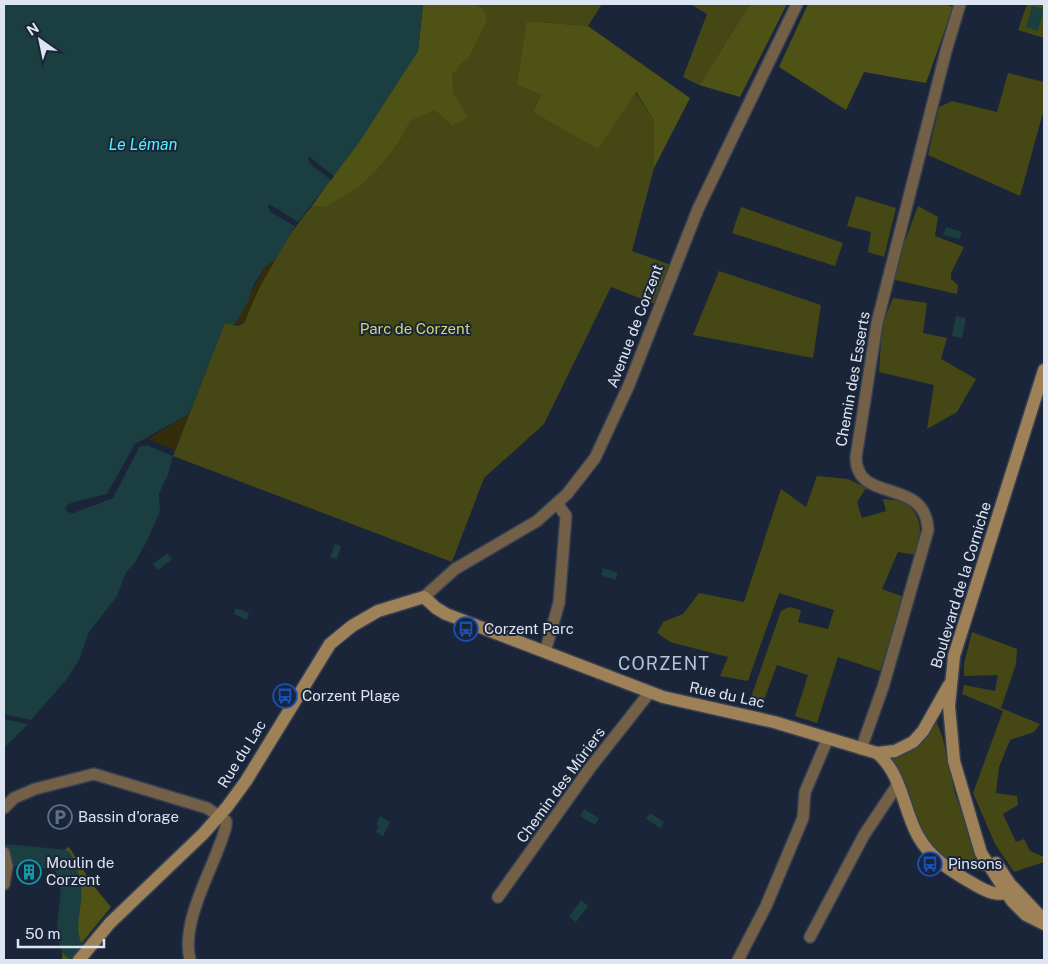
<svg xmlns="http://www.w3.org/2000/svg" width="1048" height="964" font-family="'Public Sans',sans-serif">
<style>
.green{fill:#454815}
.forest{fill:#4e5214}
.sand{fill:#342c0b}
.water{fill:#1b3e41}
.pier{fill:#1b2539}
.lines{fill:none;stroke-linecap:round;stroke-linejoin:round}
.river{stroke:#1b3e41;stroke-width:21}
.street-casing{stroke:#364053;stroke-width:14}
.secondary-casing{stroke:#364053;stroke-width:15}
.street{stroke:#736046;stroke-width:11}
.secondary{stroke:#9f8157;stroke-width:12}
.labels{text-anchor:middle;stroke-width:4;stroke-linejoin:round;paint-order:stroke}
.street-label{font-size:15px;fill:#dee5f2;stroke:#1b2539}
.park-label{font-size:15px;fill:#d0d86c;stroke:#1b2539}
.poi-label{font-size:15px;fill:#dee5f2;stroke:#1b2539;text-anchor:start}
.water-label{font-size:16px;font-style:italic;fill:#4ff2fe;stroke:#1b2539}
.quarter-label{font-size:18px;letter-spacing:1px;fill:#b4c2dc;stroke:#1b2539}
</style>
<rect width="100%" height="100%" fill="#1b2539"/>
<g class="green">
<path d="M473,4H602L588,26L527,21L541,94L533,112L635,92L654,121V168L632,251L671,265L655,304L611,287L544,424L484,478L452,562L173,456L225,322L237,326L244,323C260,281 283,240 312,206L418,51L460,66L470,56L483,8Z"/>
<polygon points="690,4 750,4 699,85 683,77 707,14"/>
<polygon points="1027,4 1044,4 1044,38 1018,30"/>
<polygon points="1008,73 1044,82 1044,109 1020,196 928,155 939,107 952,101 997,112"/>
<polygon points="856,196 896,208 884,257 868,252 871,232 847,226"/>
<polygon points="918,206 938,217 935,236 964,247 951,273 951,279 958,285 957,294 891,279"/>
<polygon points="741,207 843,243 835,266 732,233"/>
<polygon points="719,271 821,305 813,358 693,335"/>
<polygon points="893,298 927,303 923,333 947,338 941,359 976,379 957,412 927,429 934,385 879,372 882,325"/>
<path d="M817,476L848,479L866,488L857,502L862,518L886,511L883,499L906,501C923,520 922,531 916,555L898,552L882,589L904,597L880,671L838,657L817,723L795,716L808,675L777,665L761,708L748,706L781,611L789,607L801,610L798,622L828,629L834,610L779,593L748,681L720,676L728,657L670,642L657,633L663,622L683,614L699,593L744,602L781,489L806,507Z"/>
<polygon points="972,632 1017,649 1016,664 1001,708 1040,724 1034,732 1010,740 999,767 996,793 1017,796 1018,805 1003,814 1016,842 1024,839 1030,851 1044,857 1044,862 1014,872 995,844 973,793 1003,711 962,694 964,685 995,691 998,675 964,676 964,664"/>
<path d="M936,720L943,739L955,794L985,872L966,868L940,856L922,833L910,797L890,758C913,756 925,738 936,720Z"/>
</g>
<g class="forest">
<polygon points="423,4 473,4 483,8 487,19 470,56 452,74 453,93 468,118 452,125 435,110 410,121 398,143 375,172 358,187 327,206 312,206 358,144 418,51"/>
<polygon points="750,4 787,4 740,97 699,85"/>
<polygon points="808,4 944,4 953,7 926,83 864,72 846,110 779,67"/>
<polygon points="527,21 588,26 690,98 654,168 654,121 636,92 598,149 533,112 541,94 517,85"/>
<polygon points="69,847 92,884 111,907 68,960 62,960 66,898 61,870 8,861 5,848 55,855"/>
</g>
<g class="sand">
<polygon points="276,259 259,288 244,323 234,325 265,267"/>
<polygon points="189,414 175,450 148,439"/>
</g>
<g class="water">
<polygon points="4,4 423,4 418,51 358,144 298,222 269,204 271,212 295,226 276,259 265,267 254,284 248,302 234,325 225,323 189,414 135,444 107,494 71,503 65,509 73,513 113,498 139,447 147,445 173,456 168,475 159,493 160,511 147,541 134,564 126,572 117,596 89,632 79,660 66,680 31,720 4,714"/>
<polygon points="1032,6 1044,9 1038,31 1026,27"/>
<polygon points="946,227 962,232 959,239 943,235"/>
<polygon points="956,316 966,318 962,338 952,336"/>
<polygon points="335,544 341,546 337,559 330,557"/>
<polygon points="167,553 172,559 158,570 153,564"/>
<polygon points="603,568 618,573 615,580 601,575"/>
<polygon points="236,608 249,613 247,620 234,614"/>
<polygon points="4,719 28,724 4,748"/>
<polygon points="584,809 599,818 595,825 580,816"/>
<polygon points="650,813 664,822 661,828 646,819"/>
<polygon points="380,816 390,822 383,836 376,832 379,826 376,824"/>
<polygon points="581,900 588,906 576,922 569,917"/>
</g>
<g class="pier">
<polygon points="308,156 334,176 331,180 309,163"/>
<polygon points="269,204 298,222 296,224 272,209 296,224 295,226 271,212 268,207"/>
<polygon points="148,439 151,440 141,443 137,446 109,495 71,505 69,510 111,496 138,445 147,443 174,454 173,456 147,445 139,447 113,498 73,513 67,512 67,505 71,503 107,494 135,444"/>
</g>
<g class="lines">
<path class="river" d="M9,855L62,860C67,871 71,881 71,894C70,914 63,931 73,949"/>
<g class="street-casing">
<g id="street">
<polyline points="424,597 455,569 537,521 567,494 595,458 629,385 698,209 797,4"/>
<polyline points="545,652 559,603 566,516 557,503"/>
<path d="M861,749L883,687L928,530C926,476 856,505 856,457L877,323L946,51L960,4"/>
<path d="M4,808L14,798L35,789L94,774L207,808L226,821V826C216,865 180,919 190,960"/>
<polyline points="4,853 7,866 4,884"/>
<polyline points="498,897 590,768 650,692"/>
<polyline points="810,937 864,835 898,784"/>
<polyline points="738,960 766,906 803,818 805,792 828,738"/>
</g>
</g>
<g class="secondary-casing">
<g id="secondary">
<polyline points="1044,370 954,656 949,706 954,761 981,853 1012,901 1026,915 1044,924"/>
<path d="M877,753C902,774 903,809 918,836C930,858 951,871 972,883C987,892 998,898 1015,890"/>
<polyline points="996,863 1010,884 1042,918"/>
<polyline points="79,960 110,923 203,834 227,807 246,781 330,644 352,626 378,611 424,597 436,608 446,614 663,697 774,722 877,753 895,751 913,742 923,731 949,685"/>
</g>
</g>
<use href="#street" class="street"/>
<use href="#secondary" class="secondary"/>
</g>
<defs>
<g id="bus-ring" transform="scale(1.25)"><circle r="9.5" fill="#1b2539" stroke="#1a4fb4" stroke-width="1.5"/><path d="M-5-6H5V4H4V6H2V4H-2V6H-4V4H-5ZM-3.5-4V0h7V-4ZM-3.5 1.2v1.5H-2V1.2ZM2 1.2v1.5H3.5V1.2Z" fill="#1a4fb4"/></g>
<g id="parking-ring" transform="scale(1.25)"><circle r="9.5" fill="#1b2539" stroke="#5c6f8a" stroke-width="1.5"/><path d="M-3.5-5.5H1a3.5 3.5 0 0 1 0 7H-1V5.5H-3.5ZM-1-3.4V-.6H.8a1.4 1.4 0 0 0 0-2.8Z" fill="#5c6f8a"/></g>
<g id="building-ring" transform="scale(1.25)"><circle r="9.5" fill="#1b2539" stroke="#0f9aa8" stroke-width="1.5"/><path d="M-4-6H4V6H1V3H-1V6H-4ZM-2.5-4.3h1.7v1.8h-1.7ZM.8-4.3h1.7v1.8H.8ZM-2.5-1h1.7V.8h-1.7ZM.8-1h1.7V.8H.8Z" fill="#0f9aa8"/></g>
</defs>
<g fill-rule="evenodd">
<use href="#bus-ring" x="466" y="629"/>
<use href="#bus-ring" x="285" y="696"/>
<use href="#parking-ring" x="60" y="817"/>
<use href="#bus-ring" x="930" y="864"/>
<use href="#building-ring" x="29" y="872"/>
</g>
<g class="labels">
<g class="street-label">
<text transform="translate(635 326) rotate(-69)" y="5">Avenue de Corzent</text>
<text transform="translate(853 379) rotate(-80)" y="5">Chemin des Esserts</text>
<text transform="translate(961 585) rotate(-73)" y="5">Boulevard de la Corniche</text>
<text transform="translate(727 695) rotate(12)" y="5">Rue du Lac</text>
<text transform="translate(242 754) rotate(-58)" y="5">Rue du Lac</text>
<text transform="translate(561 785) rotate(-54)" y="5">Chemin des Mûriers</text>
</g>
<g class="park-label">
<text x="415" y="334">Parc de Corzent</text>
</g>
<g class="poi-label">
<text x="484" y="634">Corzent Parc</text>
<text x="302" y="701">Corzent Plage</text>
<text x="78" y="822">Bassin d'orage</text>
<text x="46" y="868">Moulin de<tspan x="46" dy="17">Corzent</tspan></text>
<text x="948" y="869">Pinsons</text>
</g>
<g class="water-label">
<text x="143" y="150">Le Léman</text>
</g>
<g class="quarter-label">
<text x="664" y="670">CORZENT</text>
</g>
</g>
<rect width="1048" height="964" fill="none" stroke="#dee5f2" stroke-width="10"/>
<g transform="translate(40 40) rotate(327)" stroke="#1b2539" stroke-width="4" paint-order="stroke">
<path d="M0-4L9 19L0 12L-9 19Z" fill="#dee5f2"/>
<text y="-8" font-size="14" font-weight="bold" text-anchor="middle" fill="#dee5f2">N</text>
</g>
<path d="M18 939v8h86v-8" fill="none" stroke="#dee5f2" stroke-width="2.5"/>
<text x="25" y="939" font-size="15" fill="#dee5f2" stroke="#1b2539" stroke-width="4" paint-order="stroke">50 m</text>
</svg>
